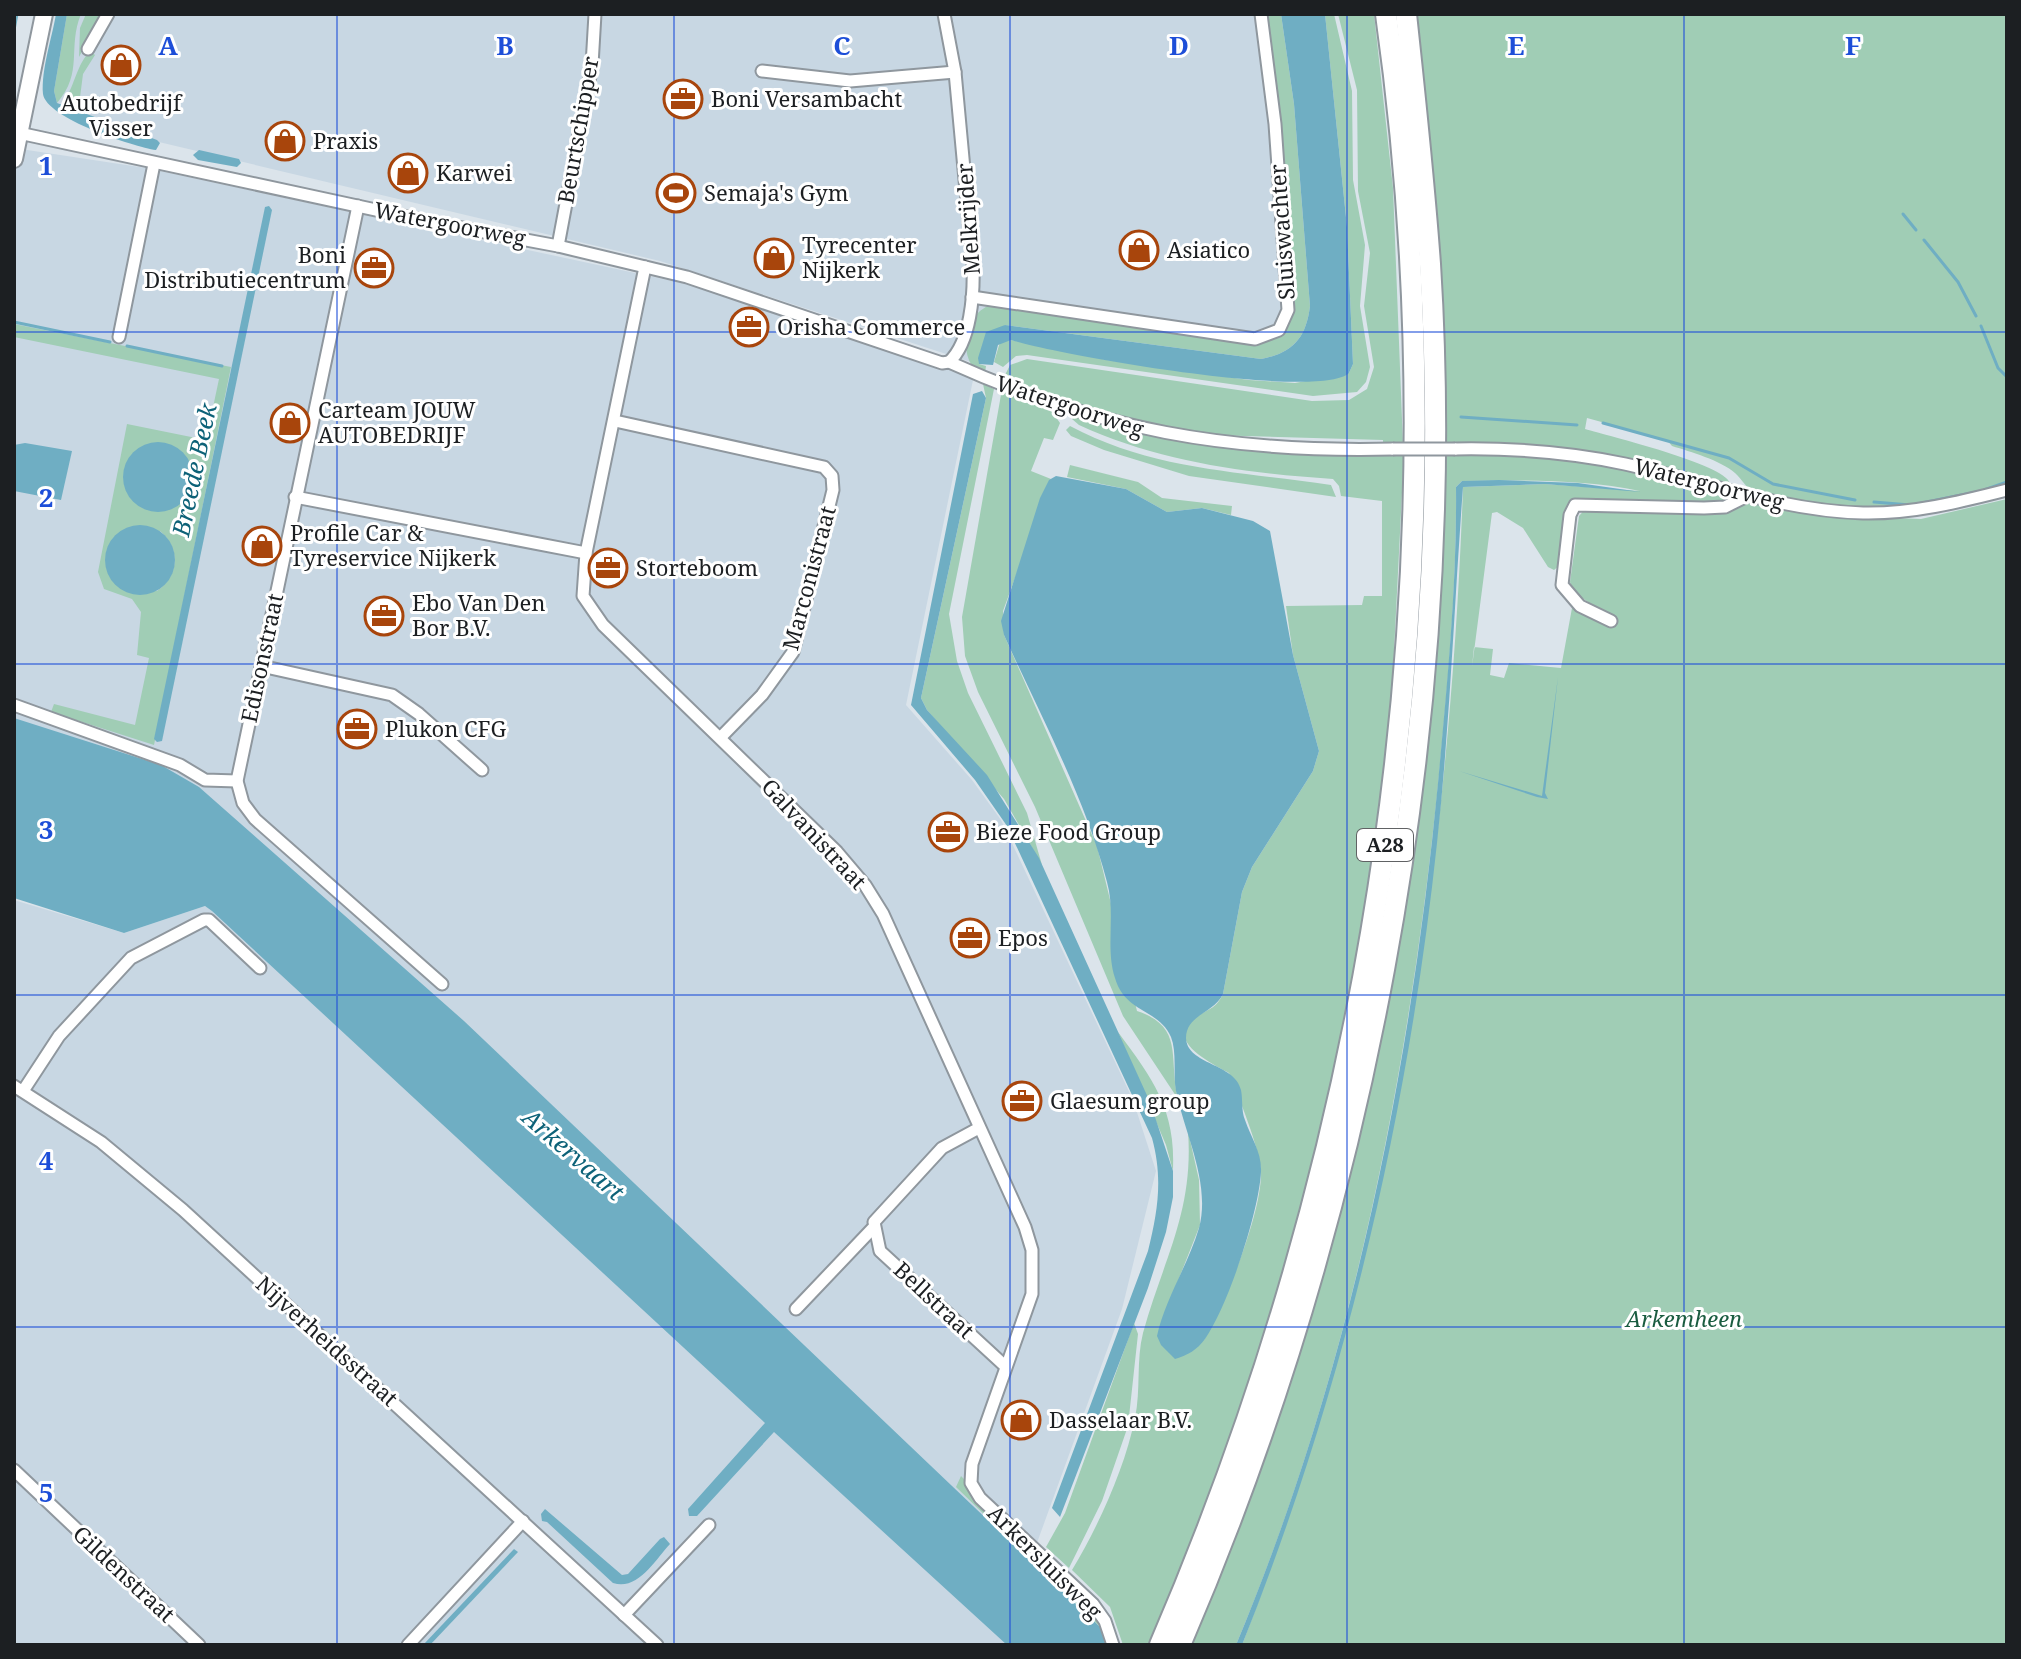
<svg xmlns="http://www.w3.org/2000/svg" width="2021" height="1659" font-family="'Noto Serif',serif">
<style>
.built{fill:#c8d7e3}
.green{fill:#a0cdb5;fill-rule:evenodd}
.water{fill:#6faec3}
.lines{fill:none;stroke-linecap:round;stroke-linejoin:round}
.stream{stroke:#6faec3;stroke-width:3}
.street-casing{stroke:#8f979e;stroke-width:15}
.primary-casing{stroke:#8f979e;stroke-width:20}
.highway-casing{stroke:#8f979e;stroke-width:24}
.street{stroke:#fff;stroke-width:11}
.primary{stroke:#fff;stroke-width:16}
.highway{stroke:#fff;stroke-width:20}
.street-bridge-casing{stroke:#8f979e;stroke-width:15;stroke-linecap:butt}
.street-bridge{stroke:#fff;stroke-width:11}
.grid{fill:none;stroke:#1d4ed8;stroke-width:2;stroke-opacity:0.55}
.labels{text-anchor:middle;stroke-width:6;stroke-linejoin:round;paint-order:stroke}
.shield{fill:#fff;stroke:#606264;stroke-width:2}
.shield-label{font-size:20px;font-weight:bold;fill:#1c1f22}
.poi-label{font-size:22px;fill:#1c1f22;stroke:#fff;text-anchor:start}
.street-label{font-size:22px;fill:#1c1f22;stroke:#fff}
.park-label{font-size:22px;font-style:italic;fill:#1a5c40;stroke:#fff}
.water-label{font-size:24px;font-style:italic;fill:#0d6278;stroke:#fff}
.grid-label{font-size:26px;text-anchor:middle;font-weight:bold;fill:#1d4ed8;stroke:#fff;stroke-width:6;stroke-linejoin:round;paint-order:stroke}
</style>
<rect width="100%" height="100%" fill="#dbe4eb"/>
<g class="built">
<polygon points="63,14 1271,14 1304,318 1266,351 1017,321 974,363 660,261 87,125 53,106 49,85"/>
<polygon points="14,148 146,168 719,291 953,370 973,380 906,705 972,780 1001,820 1133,1100 1156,1171 1122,1309 1030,1562 14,731"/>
<polygon points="14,900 124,933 205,906 213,911 771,1428 1013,1645 14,1645"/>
</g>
<g class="green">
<path d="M67,14H81C67,48 84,72 57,103L54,91Z"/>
<polygon points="86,14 102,14 79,57 80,28"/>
<path d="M1266,14H1281L1294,104L1310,306C1306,338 1293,353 1261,359L1005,325L979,364L986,366L985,373L972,366C960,347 966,316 988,306L1249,343C1279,344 1289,330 1293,302L1283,158Z"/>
<polygon points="1325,14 1334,14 1352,91 1353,180 1365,245 1360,306 1370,367 1366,382 1357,392 1313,396 1027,355 1016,356 1003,367 994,362 1000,342 1011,340 1107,360 1249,380 1295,383 1349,373 1353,364 1347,227"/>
<polygon points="1338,14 1374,14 1393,188 1403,445 1383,445 1383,440 1208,435 1112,419 1005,381 1004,377 1010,365 1027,359 1312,401 1349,400 1367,389 1374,367 1364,306 1370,253 1358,191 1357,90"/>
<path d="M1414,14H2007V483C1960,511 1808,513 1757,494C1747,490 1742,479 1735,473C1720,460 1691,452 1672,446L1667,440L1587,418L1585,429C1609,436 1724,464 1730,483L1543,445H1443C1442,301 1437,157 1414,14Z"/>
<path d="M90,51L95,55L83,74L78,113L61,106C75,88 75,67 90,51Z"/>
<path d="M14,324L231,367L154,745L51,712L54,704L135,725L149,658L137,655L141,612L132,599L104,589L98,572L127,424L206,440L219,379L14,337ZM160,531C181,549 179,575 157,591L106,564L107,551Z"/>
<polygon points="983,384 994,389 949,614 957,661 968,693 1027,813 1042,865 1004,799 927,710 921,698 986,398"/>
<path d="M1002,389L1048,406L1060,423L1053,440L1044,438L1031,471L1051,479L1003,611L1004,635L1097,846L1137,1011C1185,1027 1168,1058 1178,1099L1123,1016L1035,807L978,692L965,656L962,617Z"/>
<path d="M1075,416L1207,445L1404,453L1388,771L1378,852L1315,1171L1235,1431L1150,1645H1123L1110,1607L1072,1570C1098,1527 1125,1468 1135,1418C1141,1390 1136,1360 1143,1333C1163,1260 1194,1212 1188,1131L1199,1180L1200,1225L1159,1329L1204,1340C1225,1303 1262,1213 1261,1172C1260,1149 1238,1095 1229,1073C1211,1063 1159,1038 1199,1015C1211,1008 1216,1008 1223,994L1242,892L1252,867L1313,771L1319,751L1293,655L1286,606L1362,605L1364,596H1382V501L1341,496L1339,486L1333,479C1245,473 1160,462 1079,425L1072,419Z"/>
<path d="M1070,426C1155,471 1240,471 1331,485L1336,497L1189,476L1104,450L1071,436L1066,430Z"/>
<path d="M1443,453L1574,459L1661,476L1725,498L1719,504L1570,499L1559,566L1554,570L1548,567L1523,528L1497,512L1492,513L1472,667L1474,647L1493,649L1490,675L1504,678L1509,663L1561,668L1572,608L1583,612L1588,602L1573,591L1570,582L1579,516L1587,507L1742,504L1751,503L1820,515L1921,519L2007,499V1645H1242C1386,1272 1449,886 1463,487L1545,484L1640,491C1582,479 1521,480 1462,481L1456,487C1457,590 1447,693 1437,795C1407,1084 1349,1376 1236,1645H1191C1354,1269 1439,862 1443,453Z"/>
<polygon points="1070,465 1138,482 1162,498 1232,506 1231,515 1202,508 1167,512 1126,489 1067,477"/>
<path d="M1118,1032C1153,1079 1176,1110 1173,1171L1166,1145Z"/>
<polygon points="1134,1323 1138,1334 1128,1426 1102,1501 1069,1568 1046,1547 1065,1513"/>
<polygon points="961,1476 1097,1615 1109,1645 1100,1627 956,1487"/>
</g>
<g class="water">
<path d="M56,14H67L54,91L57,103L157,140L160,143L156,150C134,147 46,118 43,94C41,70 52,38 56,14Z"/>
<path d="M1281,14H1325L1347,227L1353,364L1349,373C1319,401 1058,355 1011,340L998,345L993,365L979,364L978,358L986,332L1005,325L1261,359C1293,353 1306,338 1310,306L1294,104Z"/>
<polygon points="199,150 239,159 241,163 237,167 198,160 193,155"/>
<polygon points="269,206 272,210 162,741 157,742 154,739 265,207"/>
<path d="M982,391L986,398L921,698L927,710L987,775L1039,858L1150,1102L1173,1171V1197L1166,1232L1148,1288L1060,1517L1052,1508L1148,1251C1158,1211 1163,1178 1152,1138L1007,826L975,780L911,705L973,394Z"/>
<circle cx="158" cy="477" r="35"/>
<polygon points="25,443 72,451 61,500 14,491 14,445"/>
<path d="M1056,476L1126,489L1167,512L1202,508L1253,521L1270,531L1293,655L1319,751L1313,771L1252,867L1242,892L1223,994C1214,1013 1186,1015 1186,1038C1187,1065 1235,1063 1241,1090C1243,1100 1241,1110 1245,1120C1251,1138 1262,1152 1261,1172C1259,1212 1228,1306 1205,1339C1197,1350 1188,1355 1175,1359L1161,1345L1157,1336C1165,1299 1188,1265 1199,1228C1211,1183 1185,1135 1176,1091C1173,1075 1177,1052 1171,1037C1159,1009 1125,1013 1115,978C1105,948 1116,914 1107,882C1085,797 1040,715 1004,635L1001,621L1040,498L1049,480Z"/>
<path d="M1499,480L1578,483L1641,492L1545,484L1463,487C1454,606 1450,724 1437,843C1408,1116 1344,1390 1242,1645H1236C1350,1372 1410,1076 1438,783C1447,685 1457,586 1456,487L1462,481Z"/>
<circle cx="140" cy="560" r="35"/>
<polygon points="1558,677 1545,793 1548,799 1537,797 1459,771 1542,796"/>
<polygon points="14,718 161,765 199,787 464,1021 1100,1627 1106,1645 1007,1645 774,1432 697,1516 689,1516 688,1509 765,1423 212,911 205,906 124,933 14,898"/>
<path d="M545,1509L622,1575L628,1574L660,1539L664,1537L670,1544C655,1560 638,1591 613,1583L547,1522L542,1521L541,1514Z"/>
<polygon points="514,1549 518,1552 430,1645 423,1645"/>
</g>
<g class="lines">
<g class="stream">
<polyline points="14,30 17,14"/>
<polyline points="1903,214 1916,230"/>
<polyline points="1924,240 1958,282 1976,316"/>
<polyline points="14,322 110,342"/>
<polyline points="1981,326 1998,368 2007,377"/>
<polyline points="127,346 222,366"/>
<polyline points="1461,417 1577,425"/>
<polyline points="1603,423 1729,458 1773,484 1855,500"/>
<polyline points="1984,490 2007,482"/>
<polyline points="1874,502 1910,505"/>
<polyline points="1917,504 1976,492"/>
</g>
<g class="street-casing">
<g id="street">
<path d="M944,14L955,72L973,266C974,294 971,342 949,362"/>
<polyline points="88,49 108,14"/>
<polyline points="762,71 850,81 955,72"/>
<path d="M19,133L436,223L558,246L687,277L942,363L949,362C1099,430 1229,453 1393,449"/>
<polyline points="358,206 237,781 243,803 255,819 442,984"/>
<polyline points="558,246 592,65 595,14"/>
<polyline points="645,267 586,553 583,596 603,625 837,852 865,885 883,914 1025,1227 1032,1250 1032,1294 972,1464 971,1483 980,1498 1093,1604 1105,1621 1113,1645"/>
<polyline points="972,297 1255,339 1279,330 1288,310 1275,124 1261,14"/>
<polyline points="119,337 154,164"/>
<polyline points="615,421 824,467 832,476 833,490 793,652 762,695 721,737"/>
<path d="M1455,449C1513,448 1569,452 1625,464C1704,481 1781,511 1863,513C1912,514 1960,502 2007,490"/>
<polyline points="295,497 586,553"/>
<polyline points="1611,621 1580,606 1562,585 1570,515 1575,505 1704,508 1725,507 1747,496"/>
<polyline points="261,666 392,695 419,714 482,770"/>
<polyline points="14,705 180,765 205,780 237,781"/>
<polyline points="14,1086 101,1142 183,1210 657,1645"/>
<polyline points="23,1091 59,1036 131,958 204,920 209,920 260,968"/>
<polyline points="979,1128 942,1148 874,1222 880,1251 1005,1366"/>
<polyline points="796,1309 874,1227"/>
<polyline points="14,1470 199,1645"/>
<polyline points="624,1615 709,1525"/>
<polyline points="408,1645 523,1521"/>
</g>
</g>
<g class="primary-casing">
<polyline id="primary" points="14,159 44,14"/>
</g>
<g class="highway-casing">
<g id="highway">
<path d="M1160,1645C1380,1134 1464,566 1386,14"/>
<path d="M1180,1645C1362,1223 1459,724 1430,264C1424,181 1415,97 1406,14"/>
</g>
</g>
<use href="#street" class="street"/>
<use href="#primary" class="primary"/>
<use href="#highway" class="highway"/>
<g class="street-bridge-casing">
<polyline id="street-bridge" points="1393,449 1455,449"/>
</g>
<use href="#street-bridge" class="street-bridge"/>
</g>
<path class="grid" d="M337,14V1645M674,14V1645M1010,14V1645M1347,14V1645M1684,14V1645M14,332H2007M14,664H2007M14,995H2007M14,1327H2007"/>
<defs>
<g id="shop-ring" transform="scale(2)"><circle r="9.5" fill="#fff" stroke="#a8450c" stroke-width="1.5"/><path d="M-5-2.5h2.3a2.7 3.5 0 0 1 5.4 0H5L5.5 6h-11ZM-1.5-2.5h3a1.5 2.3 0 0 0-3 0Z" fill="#a8450c"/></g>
<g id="office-ring" transform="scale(2)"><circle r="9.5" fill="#fff" stroke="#a8450c" stroke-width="1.5"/><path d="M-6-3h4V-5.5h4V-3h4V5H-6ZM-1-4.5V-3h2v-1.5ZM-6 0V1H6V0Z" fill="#a8450c"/></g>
<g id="stadium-ring" transform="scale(2)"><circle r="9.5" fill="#fff" stroke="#a8450c" stroke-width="1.5"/><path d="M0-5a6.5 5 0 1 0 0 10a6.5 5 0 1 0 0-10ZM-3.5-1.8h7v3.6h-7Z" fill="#a8450c"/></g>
</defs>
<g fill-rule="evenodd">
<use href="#shop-ring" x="121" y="65"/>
<use href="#office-ring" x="683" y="99"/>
<use href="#shop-ring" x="285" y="141"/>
<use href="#shop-ring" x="408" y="173"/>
<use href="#stadium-ring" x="676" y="193"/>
<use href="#shop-ring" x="1139" y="250"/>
<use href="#shop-ring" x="774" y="258"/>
<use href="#office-ring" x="374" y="268"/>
<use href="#office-ring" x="749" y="327"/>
<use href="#shop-ring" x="290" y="423"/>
<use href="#shop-ring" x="262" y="546"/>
<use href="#office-ring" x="608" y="568"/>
<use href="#office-ring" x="384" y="616"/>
<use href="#office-ring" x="357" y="729"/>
<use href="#office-ring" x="948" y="832"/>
<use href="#office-ring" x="970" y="938"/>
<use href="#office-ring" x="1022" y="1101"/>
<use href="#shop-ring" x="1021" y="1420"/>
</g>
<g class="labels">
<rect class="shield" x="1357" y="829" width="56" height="32" rx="6"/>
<g class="shield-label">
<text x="1385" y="852">A28</text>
</g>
<g class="poi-label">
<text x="711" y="107">Boni Versambacht</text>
<text x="121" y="111" text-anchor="middle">Autobedrijf<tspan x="121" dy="25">Visser</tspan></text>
<text x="313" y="149">Praxis</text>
<text x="436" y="181">Karwei</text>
<text x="704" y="201">Semaja's Gym</text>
<text x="802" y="253">Tyrecenter<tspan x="802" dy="25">Nijkerk</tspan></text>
<text x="1167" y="258">Asiatico</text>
<text x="346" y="263" text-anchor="end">Boni<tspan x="346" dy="25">Distributiecentrum</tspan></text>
<text x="777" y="335">Orisha Commerce</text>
<text x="318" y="418">Carteam JOUW<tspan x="318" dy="25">AUTOBEDRIJF</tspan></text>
<text x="290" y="541">Profile Car &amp;<tspan x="290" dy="25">Tyreservice Nijkerk</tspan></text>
<text x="636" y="576">Storteboom</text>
<text x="412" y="611">Ebo Van Den<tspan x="412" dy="25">Bor B.V.</tspan></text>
<text x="385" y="737">Plukon CFG</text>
<text x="976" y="840">Bieze Food Group</text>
<text x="998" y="946">Epos</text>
<text x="1050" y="1109">Glaesum group</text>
<text x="1049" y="1428">Dasselaar B.V.</text>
</g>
<g class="street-label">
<text transform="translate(578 130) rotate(-80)" y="8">Beurtschipper</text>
<text transform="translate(968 219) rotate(-94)" y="8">Melkrijder</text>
<text transform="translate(450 224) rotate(11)" y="8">Watergoorweg</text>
<text transform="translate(1282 232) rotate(-94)" y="8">Sluiswachter</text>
<text transform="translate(1070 406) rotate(18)" y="8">Watergoorweg</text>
<text transform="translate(1709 484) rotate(14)" y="8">Watergoorweg</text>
<text transform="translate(809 578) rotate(-75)" y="8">Marconistraat</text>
<text transform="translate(262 658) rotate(-78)" y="8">Edisonstraat</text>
<text transform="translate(814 834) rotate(47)" y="8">Galvanistraat</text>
<text transform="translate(934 1300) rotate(43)" y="8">Bellstraat</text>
<text transform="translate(327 1341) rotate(42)" y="8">Nijverheidsstraat</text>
<text transform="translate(1045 1562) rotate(45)" y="8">Arkersluisweg</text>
<text transform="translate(124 1574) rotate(43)" y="8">Gildenstraat</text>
</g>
<g class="park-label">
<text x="1684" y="1327">Arkemheen</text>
</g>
<g class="water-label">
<text transform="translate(195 470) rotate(-78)" y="8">Breede Beek</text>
<text transform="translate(573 1155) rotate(41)" y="8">Arkervaart</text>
</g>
</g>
<g class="grid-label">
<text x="168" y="55">A</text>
<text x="505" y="55">B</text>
<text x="842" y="55">C</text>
<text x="1179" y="55">D</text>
<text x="1516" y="55">E</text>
<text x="1853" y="55">F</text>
<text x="46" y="175">1</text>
<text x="46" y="507">2</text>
<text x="46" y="839">3</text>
<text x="46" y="1170">4</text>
<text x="46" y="1502">5</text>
</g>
<rect width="2021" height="1659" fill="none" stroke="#1c1f22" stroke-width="32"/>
</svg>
